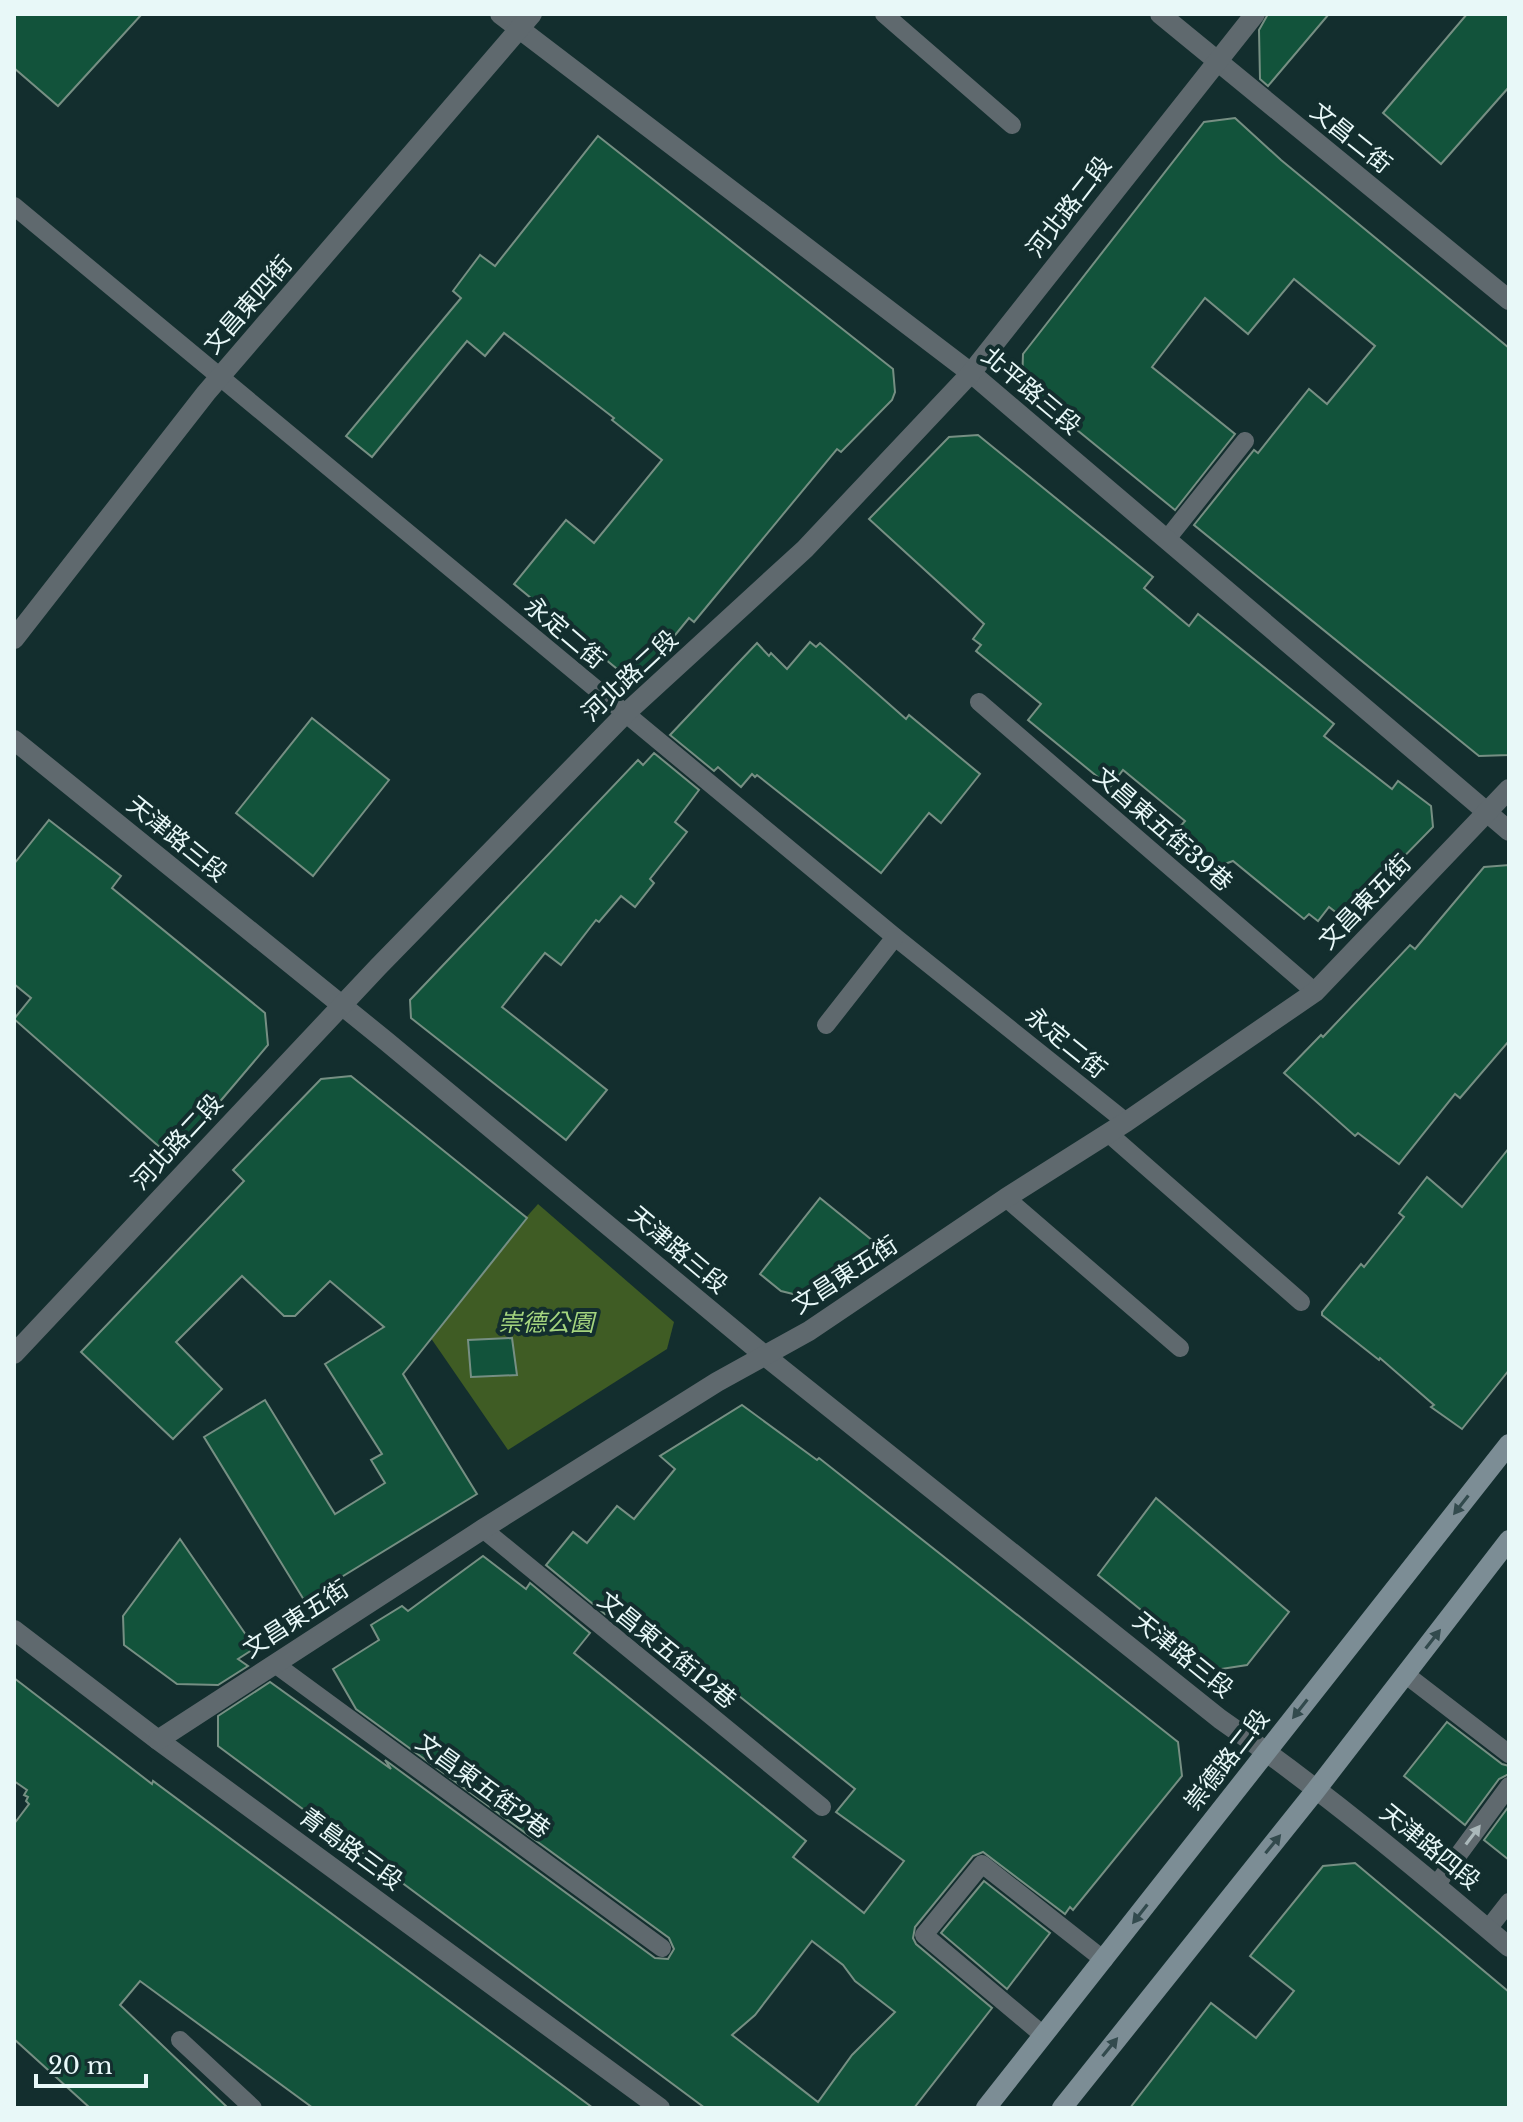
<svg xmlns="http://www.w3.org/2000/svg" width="1523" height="2122" font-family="'Libre Baskerville','Noto Sans TC',serif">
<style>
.green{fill:#3f5c24}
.building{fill:#12533b;stroke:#768f83;stroke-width:2;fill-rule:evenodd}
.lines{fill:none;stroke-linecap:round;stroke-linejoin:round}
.service{stroke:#5f696e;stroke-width:18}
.minor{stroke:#5f696e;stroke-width:20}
.secondary{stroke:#7c8d95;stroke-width:20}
.oneway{fill:#324a4d}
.oneway2{fill:#aab8ba}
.labels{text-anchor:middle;stroke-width:8;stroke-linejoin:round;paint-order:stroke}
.street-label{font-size:24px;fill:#e8f8f8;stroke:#132e2e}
.park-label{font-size:24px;font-style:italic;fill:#a5d57f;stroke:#132e2e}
</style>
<rect width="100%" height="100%" fill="#132e2e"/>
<polygon class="green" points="538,1204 674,1322 667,1349 508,1450 426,1331"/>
<g class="building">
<polygon points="14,14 142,14 58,106 14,68"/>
<polygon points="1268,14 1329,14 1268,86 1260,79 1259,30"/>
<polygon points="1467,14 1509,14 1509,87 1441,164 1383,113"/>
<polygon points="1235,118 1281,160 1509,348 1509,755 1479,756 1194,525 1254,450 1258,453 1309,389 1327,404 1375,346 1294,279 1248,334 1205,298 1152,367 1235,434 1175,510 1022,385 1023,354 1204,122"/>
<polygon points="598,136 893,369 895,392 892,400 841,452 837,449 694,622 689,618 645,672 616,668 514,584 566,520 594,543 662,460 612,420 614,418 504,333 485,356 467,341 372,457 346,436 461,298 453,291 480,255 495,266"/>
<polygon points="978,435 1153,577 1144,588 1189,626 1198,614 1334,724 1324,736 1392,789 1398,781 1431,806 1433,827 1386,875 1379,870 1342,917 1329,907 1318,921 1309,914 1304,919 1233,861 1211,869 1171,837 1185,821 1123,770 1110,787 1028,720 1041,704 976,651 981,645 973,639 984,624 869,519 949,437"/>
<polygon points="810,642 816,647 820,643 906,719 909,715 980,774 941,823 929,813 881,873 757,775 755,777 752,774 741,787 718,767 714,771 670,735 757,643 769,656 771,653 787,669"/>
<polygon points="312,718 389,780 313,876 236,813"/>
<polygon points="654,753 699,790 675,822 687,832 650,879 654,883 635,907 621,896 599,922 596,920 561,965 545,953 502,1007 607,1090 566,1140 411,1018 410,1000 638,760 643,765"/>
<polygon points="49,820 121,876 112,888 265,1013 268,1045 172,1158 14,1019 31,998 14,984 14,864"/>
<polygon points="1509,865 1509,1041 1460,1098 1455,1094 1399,1164 1358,1133 1355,1136 1284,1073 1321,1035 1323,1037 1410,945 1415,949 1484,867"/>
<polygon points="351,1076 527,1218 403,1374 477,1494 304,1600 204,1437 265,1400 335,1514 385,1483 371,1460 382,1454 325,1364 384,1327 330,1281 295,1316 284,1316 242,1276 176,1342 222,1389 173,1439 81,1352 244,1181 233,1170 321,1079"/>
<polygon points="1509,1148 1509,1370 1462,1429 1431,1407 1434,1405 1380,1358 1379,1360 1322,1315 1322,1312 1361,1264 1364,1267 1404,1217 1399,1213 1427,1177 1462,1207"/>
<polygon points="820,1198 878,1245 805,1297 781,1291 760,1274"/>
<polygon points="512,1338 517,1375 471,1377 468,1340"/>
<path d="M742,1405L817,1460L819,1458L1178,1742L1182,1776L1073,1910L1070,1907L1065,1914L983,1852L973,1856L915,1927L913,1938L916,1944L992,2008L914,2108H705L218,1746V1716L270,1682L391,1769L385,1760L655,1958L668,1959L674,1949L669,1938L356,1709L333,1669L379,1640L371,1625L402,1606L408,1611L483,1556L526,1589L530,1583L590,1633L574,1653L806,1841L793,1857L864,1913L904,1861L836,1812L855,1789L617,1598L605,1614L546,1565L573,1532L587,1543L617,1506L634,1519L675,1469L660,1456ZM812,1941L843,1965L855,1981L895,2012L852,2055L818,2102L732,2035L755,2015Z"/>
<polygon points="1156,1498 1289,1612 1247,1665 1215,1670 1098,1575"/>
<polygon points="180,1539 255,1648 238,1659 248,1666 218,1685 177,1684 124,1645 123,1616"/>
<polygon points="14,1678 152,1784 153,1781 593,2108 313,2108 140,1981 120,2005 228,2108 90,2108 14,2039 14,1824 29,1804 26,1801 28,1797 24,1795 27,1790 14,1781"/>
<polygon points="1447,1722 1502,1764 1509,1766 1509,1774 1499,1779 1465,1825 1404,1776"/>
<polygon points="1509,1806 1509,1860 1484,1840"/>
<polygon points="1355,1863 1509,1992 1509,2108 1130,2108 1211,2003 1256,2038 1294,1991 1250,1956 1323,1866"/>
<polygon points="984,1881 1050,1933 1007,1989 941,1933"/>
</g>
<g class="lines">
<g class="service">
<polyline points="884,14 1012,125"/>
<polyline points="14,206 895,937 1126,1122"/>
<polyline points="1167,539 1245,441"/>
<polyline points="979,702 1315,992"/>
<polyline points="826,1025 895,937"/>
<polyline points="1108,1133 1301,1302"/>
<polyline points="1006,1198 1180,1348"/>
<polyline points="483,1529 822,1807"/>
<polyline points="275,1664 662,1948"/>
<polyline points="1405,1674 1509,1754"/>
<polyline points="1437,1884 1509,1786"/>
<polyline points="1488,1929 1509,1902"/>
<polyline points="1043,2035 924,1935 982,1864 1104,1960"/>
<polyline points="180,2040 253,2108"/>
</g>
<g class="minor">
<polyline points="500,14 971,373 1509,831"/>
<polyline points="1160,14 1509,300"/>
<polyline points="14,639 206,393 532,14"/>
<path d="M14,740L386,1041L764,1355L1220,1719C1321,1789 1415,1867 1509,1947"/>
<polyline points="14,1354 378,967 625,714 805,549 971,373 1255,14"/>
<polyline points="14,1630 158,1740 660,2108"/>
<polyline points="158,1740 483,1529 717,1382 809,1331 1006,1198 1126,1122 1315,992 1509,789"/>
</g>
<g class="secondary">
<polyline points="986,2108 1509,1444"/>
<polyline points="1062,2108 1316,1790 1509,1540"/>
</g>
</g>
<defs><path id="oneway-solid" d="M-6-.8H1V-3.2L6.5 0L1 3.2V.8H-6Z" transform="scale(2)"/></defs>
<g class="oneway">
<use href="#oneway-solid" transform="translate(1461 1505) rotate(128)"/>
<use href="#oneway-solid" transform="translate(1433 1639) rotate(-52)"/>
<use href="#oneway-solid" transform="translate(1300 1709) rotate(128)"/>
<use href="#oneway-solid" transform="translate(1273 1844) rotate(-51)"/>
<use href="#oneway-solid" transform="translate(1140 1914) rotate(128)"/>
<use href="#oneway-solid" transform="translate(1110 2047) rotate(-51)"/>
</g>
<use class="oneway2" href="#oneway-solid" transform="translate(1473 1835) rotate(-53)"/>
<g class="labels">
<g class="street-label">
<text transform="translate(1351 138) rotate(39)" y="8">文昌二街</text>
<text transform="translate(1069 207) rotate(-52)" y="8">河北路二段</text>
<text transform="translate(248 305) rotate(-49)" y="8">文昌東四街</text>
<text transform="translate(1031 391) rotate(40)" y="8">北平路三段</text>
<text transform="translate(565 633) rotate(40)" y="8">永定二街</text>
<text transform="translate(630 676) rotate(-43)" y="8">河北路二段</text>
<text transform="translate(1163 829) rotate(41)" y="8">文昌東五街39巷</text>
<text transform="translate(177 839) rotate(39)" y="8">天津路三段</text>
<text transform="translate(1365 902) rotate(-46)" y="8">文昌東五街</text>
<text transform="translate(1066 1043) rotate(39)" y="8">永定二街</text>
<text transform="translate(177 1142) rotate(-47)" y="8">河北路二段</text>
<text transform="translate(678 1250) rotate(40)" y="8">天津路三段</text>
<text transform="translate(845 1275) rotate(-33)" y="8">文昌東五街</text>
<text transform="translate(296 1619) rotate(-33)" y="8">文昌東五街</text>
<text transform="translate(667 1650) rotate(39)" y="8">文昌東五街12巷</text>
<text transform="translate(1183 1655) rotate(39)" y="8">天津路三段</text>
<text transform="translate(1227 1760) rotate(-52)" y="8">崇德路二段</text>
<text transform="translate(483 1786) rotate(36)" y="8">文昌東五街2巷</text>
<text transform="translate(1430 1847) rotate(39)" y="8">天津路四段</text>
<text transform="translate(351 1849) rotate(36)" y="8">青島路三段</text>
</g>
<g class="park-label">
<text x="546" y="1331">崇德公園</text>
</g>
</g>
<rect width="1523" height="2122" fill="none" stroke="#e8f8f8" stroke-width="32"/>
<path d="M36 2074v12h110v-12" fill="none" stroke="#e8f8f8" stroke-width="4"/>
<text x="48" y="2074" font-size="24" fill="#e8f8f8" stroke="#132e2e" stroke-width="6" paint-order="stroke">20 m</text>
</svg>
